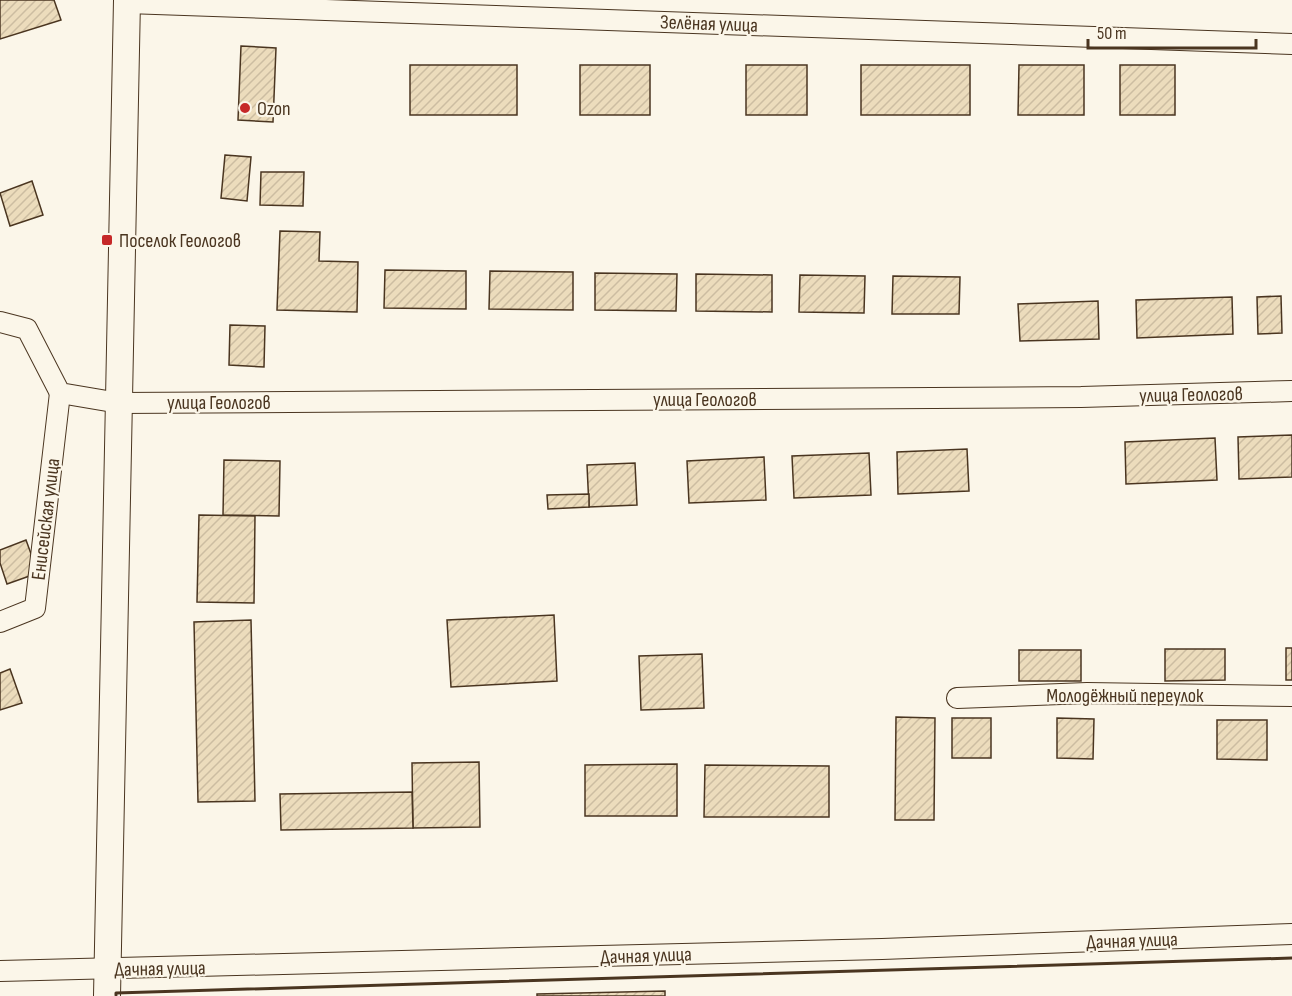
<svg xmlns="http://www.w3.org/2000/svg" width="1292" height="996" font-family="'Sofia Sans Condensed',sans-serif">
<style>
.building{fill:url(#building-hatch);stroke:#4a3520;stroke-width:1.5}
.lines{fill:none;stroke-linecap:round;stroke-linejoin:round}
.minor-casing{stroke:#4a3520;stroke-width:22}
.tertiary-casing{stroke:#4a3520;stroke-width:28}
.minor{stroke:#fbf6e9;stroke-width:20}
.tertiary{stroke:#fbf6e9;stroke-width:26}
.wall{stroke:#4a3520;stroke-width:3}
.poi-dot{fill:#c62828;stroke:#fbf6e9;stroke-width:2}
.labels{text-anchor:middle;stroke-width:4.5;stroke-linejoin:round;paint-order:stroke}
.street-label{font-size:20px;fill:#4a3520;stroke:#fbf6e9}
.poi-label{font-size:20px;fill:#4a3520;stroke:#fbf6e9;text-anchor:start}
</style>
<defs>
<pattern id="building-hatch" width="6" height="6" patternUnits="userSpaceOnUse" patternTransform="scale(1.5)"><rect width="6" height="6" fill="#ecdcbc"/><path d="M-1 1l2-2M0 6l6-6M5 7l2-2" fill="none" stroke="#ccbda1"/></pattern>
</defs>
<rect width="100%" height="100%" fill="#fbf6e9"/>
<g class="building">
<polygon points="0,0 54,0 61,20 0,39"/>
<polygon points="241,46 276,48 273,122 238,120"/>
<rect x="410" y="65" width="107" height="50"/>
<rect x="580" y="65" width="70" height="50"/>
<rect x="746" y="65" width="61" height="50"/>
<rect x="861" y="65" width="109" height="50"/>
<polygon points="1019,65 1084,65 1084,115 1018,115"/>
<rect x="1120" y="65" width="55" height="50"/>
<polygon points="225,155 251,157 247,201 221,198"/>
<polygon points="261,172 304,172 303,206 260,205"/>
<polygon points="32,181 43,215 10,226 0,193"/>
<polygon points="280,231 320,232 319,261 358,262 357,312 277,310"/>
<polygon points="385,270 466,271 466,309 384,308"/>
<polygon points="490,271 573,272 573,310 489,309"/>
<polygon points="595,273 677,274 676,311 595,310"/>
<polygon points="696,274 772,275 772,312 696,311"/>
<polygon points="800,275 865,276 864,313 799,312"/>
<polygon points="893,276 960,277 959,314 892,314"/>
<polygon points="1281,296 1282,333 1258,334 1257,297"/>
<polygon points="1232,297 1233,334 1137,338 1136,300"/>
<polygon points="1098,301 1099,339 1020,341 1018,304"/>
<polygon points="230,325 265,326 264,367 229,365"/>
<polygon points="1292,435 1292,477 1239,479 1238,437"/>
<polygon points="1215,438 1217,480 1126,484 1125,442"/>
<polygon points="967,449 969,491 898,494 897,452"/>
<polygon points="869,453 871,495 794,498 792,456"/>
<polygon points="764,457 766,500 689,503 687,461"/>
<polygon points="224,460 280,461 279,516 223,515"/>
<polygon points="635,463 637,505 589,507 587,465"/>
<polygon points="589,494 589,507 548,509 547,495"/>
<polygon points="199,515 255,516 254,603 197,602"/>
<polygon points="26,540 38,573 7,584 0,563 0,550"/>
<polygon points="554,615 557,681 451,687 447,620"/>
<polygon points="251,620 255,801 198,802 194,622"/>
<rect x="1286" y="648" width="6" height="32"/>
<polygon points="1165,649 1225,649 1225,680 1165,681"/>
<rect x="1019" y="650" width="62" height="31"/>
<polygon points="702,654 704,708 641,710 639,656"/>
<polygon points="10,669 22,703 0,710 0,673"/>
<polygon points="896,717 935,718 934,820 895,820"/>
<rect x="952" y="718" width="39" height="40"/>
<polygon points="1057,718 1094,719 1093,759 1057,758"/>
<polygon points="1217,720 1267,720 1267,760 1217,759"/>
<polygon points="479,762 480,827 413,828 412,763"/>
<polygon points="677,764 677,816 585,816 585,765"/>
<polygon points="705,765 829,766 829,817 704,817"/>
<polygon points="412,792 413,828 281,830 280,794"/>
<polygon points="665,991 665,996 537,996 537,994"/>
</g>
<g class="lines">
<g class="minor-casing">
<g id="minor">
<polyline points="127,3 1292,44"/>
<polyline points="0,322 27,329 60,393 119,403 1081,397 1292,391"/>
<polyline points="0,622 35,608 60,393"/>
<polyline points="957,698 1087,693 1292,696"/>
<polyline points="0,971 882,949 1292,934"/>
</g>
</g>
<g class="tertiary-casing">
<polyline id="tertiary" points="107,996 127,0"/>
</g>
<use href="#minor" class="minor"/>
<use href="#tertiary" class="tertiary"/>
<polyline class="wall" points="116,995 116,993 1292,958"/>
</g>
<g class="poi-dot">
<circle cx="245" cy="108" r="6"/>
<rect x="101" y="234" width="12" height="12" rx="3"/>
</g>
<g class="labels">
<g class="street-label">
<text transform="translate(709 23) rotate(2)" y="7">Зелёная улица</text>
<text transform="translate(1191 394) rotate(-1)" y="7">улица Геологов</text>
<text x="705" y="406">улица Геологов</text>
<text x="219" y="409">улица Геологов</text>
<text transform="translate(45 519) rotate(-83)" y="7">Енисейская улица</text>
<text x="1125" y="702">Молодёжный переулок</text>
<text transform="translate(1132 940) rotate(-2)" y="7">Дачная улица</text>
<text transform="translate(646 955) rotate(-2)" y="7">Дачная улица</text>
<text transform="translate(160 968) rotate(-1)" y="7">Дачная улица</text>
</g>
<g class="poi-label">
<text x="257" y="115">Ozon</text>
<text x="119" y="247">Поселок Геологов</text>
</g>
</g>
<path d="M1088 39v9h168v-9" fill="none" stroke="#4a3520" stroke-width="3"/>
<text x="1097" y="39" font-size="18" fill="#4a3520" stroke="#fbf6e9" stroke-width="4.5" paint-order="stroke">50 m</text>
</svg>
